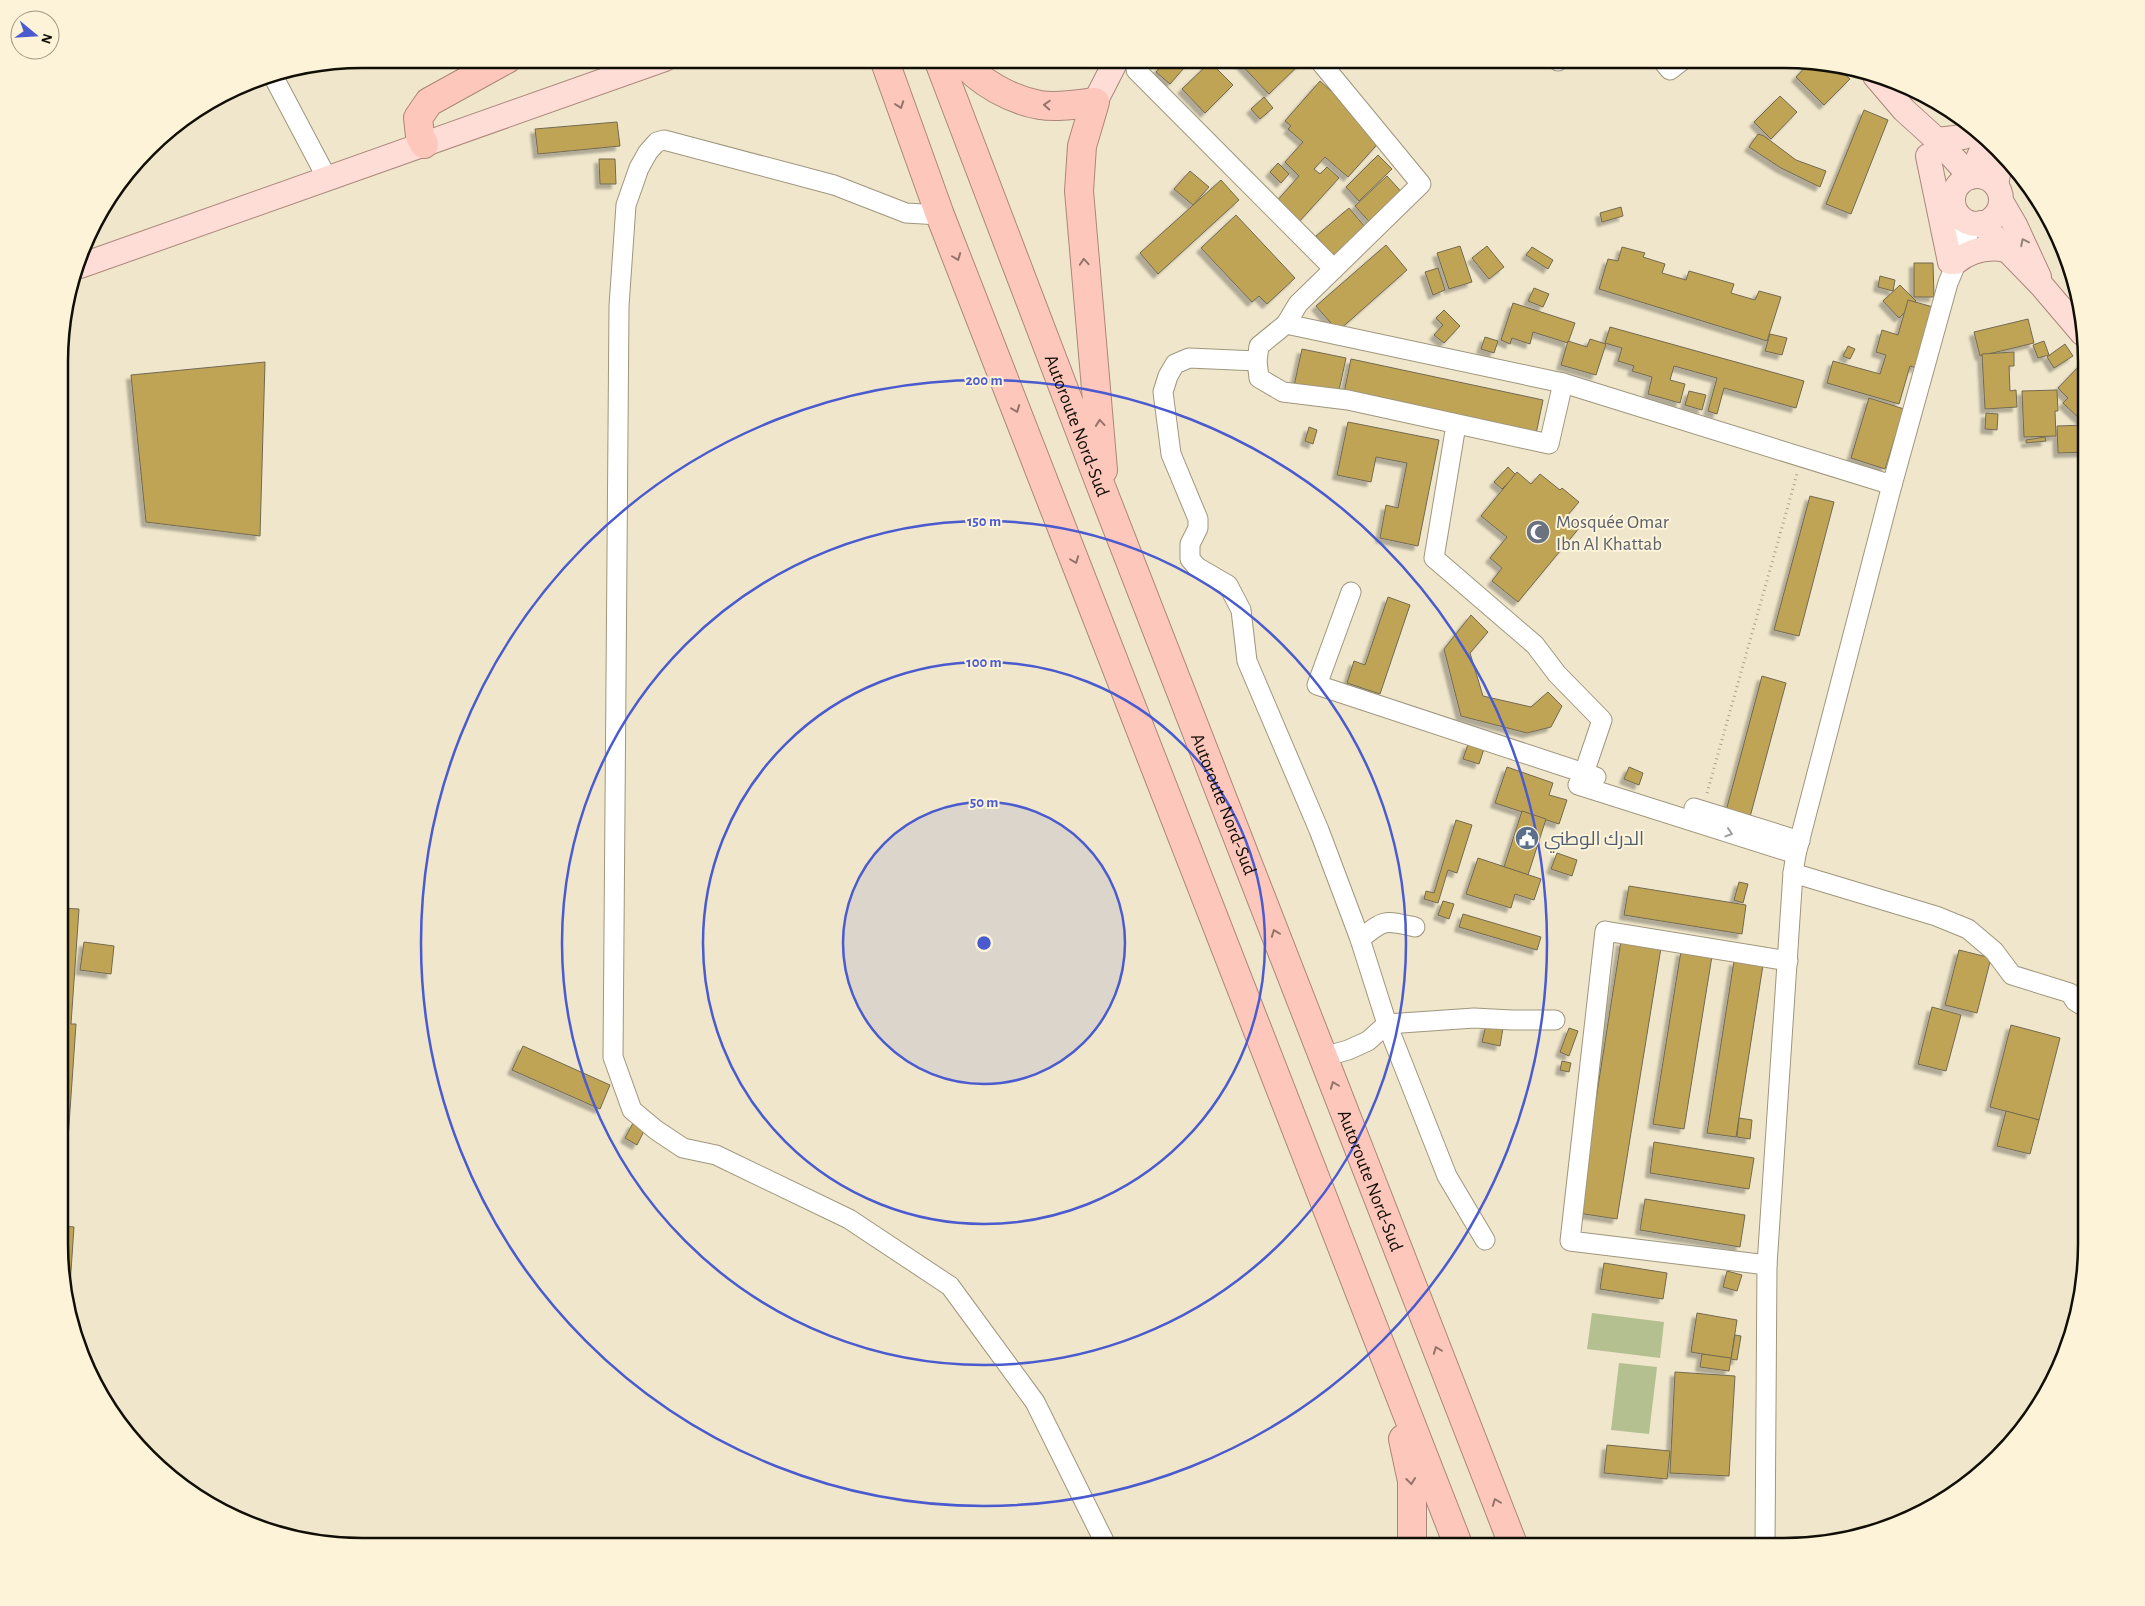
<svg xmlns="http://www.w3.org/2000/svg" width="2145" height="1606" font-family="'Alegreya Sans',Cairo,sans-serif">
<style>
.grass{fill:#b4c08f}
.building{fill:#c0a454;stroke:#726a52;filter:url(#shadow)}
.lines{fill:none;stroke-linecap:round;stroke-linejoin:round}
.minor-casing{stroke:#9f967d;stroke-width:21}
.major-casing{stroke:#ab867b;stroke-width:26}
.highway-casing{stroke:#ab867b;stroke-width:30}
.path{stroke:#a8a18c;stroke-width:3;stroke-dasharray:1 4;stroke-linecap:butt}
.minor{stroke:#fff;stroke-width:19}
.major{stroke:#feddd6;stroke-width:24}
.highway{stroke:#fec7bb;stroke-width:28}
.oneway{stroke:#937469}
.oneway2{stroke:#938078}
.oneway3{stroke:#a09f9b}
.ring{fill:none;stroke:#4a5acf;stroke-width:2.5}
.labels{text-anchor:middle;stroke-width:4;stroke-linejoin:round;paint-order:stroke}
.street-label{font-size:19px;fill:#110e05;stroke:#fdf3d8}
.worship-label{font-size:19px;fill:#5b616d;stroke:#fdf3d8;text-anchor:start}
.service-label{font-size:19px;fill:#4e5e75;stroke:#fdf3d8;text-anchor:start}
.rim{fill:none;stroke:#110e05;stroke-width:2.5}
.centre{fill:#4a5acf;stroke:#fdf3d8;stroke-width:2.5}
.ring-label{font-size:15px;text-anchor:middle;font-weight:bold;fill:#4a5acf;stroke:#fdf3d8;stroke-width:4;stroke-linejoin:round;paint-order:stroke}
</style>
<defs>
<filter id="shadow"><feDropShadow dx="-4.5" dy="4.5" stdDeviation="1" flood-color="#0004"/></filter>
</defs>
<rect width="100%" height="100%" fill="#efe6cb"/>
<g class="grass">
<polygon points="1592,1313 1664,1322 1660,1358 1587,1349"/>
<polygon points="1619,1363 1657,1367 1649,1434 1611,1430"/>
</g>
<g class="building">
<polygon points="1167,59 1190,61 1170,84 1156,72"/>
<polygon points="1202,59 1225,59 1216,68 1233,85 1205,113 1182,89 1207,65"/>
<polygon points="1236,59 1305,59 1269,94"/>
<polygon points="1811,61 1838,68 1850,79 1824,105 1796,77"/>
<polygon points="1320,81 1383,138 1348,177 1325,157 1314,169 1320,174 1327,167 1339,178 1298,223 1276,202 1299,176 1285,162 1303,142 1288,129 1291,126 1285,121"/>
<polygon points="1780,96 1797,112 1771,139 1754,122"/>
<polygon points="1264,97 1273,108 1260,119 1251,109"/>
<polygon points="1864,110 1888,120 1851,214 1826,204"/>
<polygon points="617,122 620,146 538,154 535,129"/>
<polygon points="1758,134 1764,136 1796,160 1826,171 1820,187 1781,168 1749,147"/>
<polygon points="1378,155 1392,169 1359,201 1346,187"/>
<polygon points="599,159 615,159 616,184 600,184"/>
<polygon points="1278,163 1289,174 1281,183 1270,172"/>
<polygon points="1190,171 1209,187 1193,205 1174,189"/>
<polygon points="1387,176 1407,198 1375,228 1355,206"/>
<polygon points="1221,180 1239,200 1158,274 1140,253"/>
<polygon points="1621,207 1623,216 1602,222 1600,213"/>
<polygon points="1349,208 1370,233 1337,261 1316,236"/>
<polygon points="1236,215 1295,278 1267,304 1259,296 1252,302 1201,248"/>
<polygon points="1386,245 1407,270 1338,331 1316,306"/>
<polygon points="1460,246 1472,282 1449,289 1437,253"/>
<polygon points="1487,246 1504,267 1489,279 1472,258"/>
<polygon points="1532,247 1553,260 1548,269 1526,255"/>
<polygon points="1622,247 1645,253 1643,257 1665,264 1662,273 1686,280 1689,271 1734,284 1731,293 1755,300 1759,291 1781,297 1767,341 1599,289 1608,259 1618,261"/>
<polygon points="1914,263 1933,263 1934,297 1914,297"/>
<polygon points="1438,268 1445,290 1433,295 1425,272"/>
<polygon points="1880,276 1895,280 1893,291 1878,287"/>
<polygon points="1900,285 1916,301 1899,318 1883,301"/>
<polygon points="1534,288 1549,294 1543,307 1528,301"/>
<polygon points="1908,300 1933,307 1916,368 1910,366 1899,404 1827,383 1833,361 1880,374 1886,355 1876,352 1882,330 1898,335"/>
<polygon points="1513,303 1575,323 1568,343 1533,332 1530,344 1512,338 1510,344 1501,340"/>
<polygon points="1444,310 1460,326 1444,343 1434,335 1443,325 1436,318"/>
<polygon points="2028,319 2034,343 1980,356 1974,332"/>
<polygon points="1610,327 1804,381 1796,408 1724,388 1717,414 1708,411 1717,378 1674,366 1670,380 1685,384 1680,403 1648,394 1652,377 1632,371 1634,366 1618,361 1622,348 1605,343"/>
<polygon points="1770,334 1787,338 1782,355 1765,351"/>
<polygon points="1485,337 1498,341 1494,353 1481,349"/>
<polygon points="1590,339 1606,344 1596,375 1561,365 1568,341 1587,347"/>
<polygon points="2044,341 2049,355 2038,358 2033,345"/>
<polygon points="2065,344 2073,356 2054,368 2047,357"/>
<polygon points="1848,346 1855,349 1850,359 1843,356"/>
<polygon points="1302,349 1346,358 1338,395 1294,386"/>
<polygon points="2014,352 2014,366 2009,366 2010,391 2016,390 2017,407 1985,409 1982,354"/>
<polygon points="1351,359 1543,400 1536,434 1344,393"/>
<polygon points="2084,361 2086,362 2086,419 2083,422 2063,403 2068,398 2058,388"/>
<polygon points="265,362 260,536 146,522 131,375"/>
<polygon points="2057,390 2058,411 2055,411 2056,436 2024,437 2022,391"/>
<polygon points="1689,391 1706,395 1702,410 1685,405"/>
<polygon points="1869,398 1904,409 1885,469 1851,458"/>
<polygon points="1986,413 1998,414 1997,430 1985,429"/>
<polygon points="1348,422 1439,440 1418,546 1380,538 1386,505 1398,508 1407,463 1376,457 1371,482 1337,475"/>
<polygon points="2086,425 2086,452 2058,453 2057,426"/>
<polygon points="1309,427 1317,430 1313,444 1305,441"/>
<polygon points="2045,437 2046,441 2026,443 2026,440"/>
<polygon points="1508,467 1516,475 1502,489 1494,482"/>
<polygon points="1517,472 1531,484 1540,474 1560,490 1562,488 1579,502 1567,516 1580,527 1518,602 1492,581 1502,568 1490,558 1507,537 1481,516"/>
<polygon points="1810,496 1834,502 1799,636 1774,630"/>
<polygon points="1388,597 1410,605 1380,694 1347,683 1354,661 1365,665"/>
<polygon points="1471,615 1488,632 1470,653 1483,696 1531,707 1548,692 1562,706 1551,727 1527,733 1461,716 1444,649"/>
<polygon points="1762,676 1786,683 1750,817 1726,811"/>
<polygon points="1468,744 1484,749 1479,764 1463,759"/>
<polygon points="1507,767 1553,783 1549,795 1567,800 1559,824 1495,803"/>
<polygon points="1629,767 1643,773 1639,785 1624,779"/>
<polygon points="1522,811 1546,819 1528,875 1504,867"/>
<polygon points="1456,820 1472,825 1457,873 1448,870 1438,903 1424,899 1426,891 1434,893"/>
<polygon points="1557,853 1577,860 1572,876 1551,869"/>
<polygon points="1478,858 1541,879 1534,900 1515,894 1511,908 1466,894"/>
<polygon points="1739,882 1748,884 1743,903 1734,900"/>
<polygon points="1629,886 1746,905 1742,934 1624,915"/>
<polygon points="1443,901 1454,904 1449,919 1438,915"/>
<polygon points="60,908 79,909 71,1024 76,1024 62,1226 74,1227 69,1300 59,1264"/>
<polygon points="1463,914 1541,937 1537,950 1459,927"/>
<polygon points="1621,941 1661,948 1617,1219 1578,1213"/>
<polygon points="84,942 114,946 111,974 80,970"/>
<polygon points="1959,950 1991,958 1977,1013 1945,1005"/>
<polygon points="1681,951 1712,956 1684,1129 1653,1124"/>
<polygon points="1734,961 1763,965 1736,1137 1707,1133"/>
<polygon points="1932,1007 1961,1015 1946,1071 1918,1064"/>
<polygon points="1486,1025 1503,1028 1500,1046 1482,1042"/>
<polygon points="2011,1025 2060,1038 2039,1120 1990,1107"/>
<polygon points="1569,1028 1578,1031 1569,1056 1560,1052"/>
<polygon points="523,1046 610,1085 600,1109 512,1070"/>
<polygon points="1562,1061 1571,1063 1569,1072 1560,1070"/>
<polygon points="2006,1111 2039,1120 2030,1154 1997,1146"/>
<polygon points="1739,1118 1752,1120 1750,1139 1737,1137"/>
<polygon points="633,1123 645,1129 637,1145 625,1138"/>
<polygon points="1654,1142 1754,1158 1749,1189 1650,1173"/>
<polygon points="1645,1199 1745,1215 1740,1247 1640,1230"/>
<polygon points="1604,1263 1667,1273 1663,1299 1600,1289"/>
<polygon points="1727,1271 1742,1275 1737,1291 1723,1287"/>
<polygon points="1697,1313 1737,1320 1731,1359 1691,1352"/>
<polygon points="1735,1335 1741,1336 1737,1360 1731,1359"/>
<polygon points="1702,1354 1731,1358 1729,1371 1700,1367"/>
<polygon points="1675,1372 1735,1376 1729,1476 1670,1473"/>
<polygon points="1607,1445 1670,1451 1667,1479 1604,1473"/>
</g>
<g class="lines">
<g class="minor-casing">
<g id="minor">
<polyline points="1318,59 1421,184 1298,304 1286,324 1563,383 1892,485"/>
<polyline points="1558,59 1558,61"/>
<polyline points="1661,59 1670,70 1684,59"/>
<polyline points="1136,70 1334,269"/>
<polyline points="272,74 328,180"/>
<polyline points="940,215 906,213 834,185 664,140 657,142 648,152 639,168 626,205 619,306 613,1057 632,1110 656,1130 683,1148 716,1155 849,1219 950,1286 1035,1402 1107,1547"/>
<polyline points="1951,248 1955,209"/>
<polyline points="1286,324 1259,346 1257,361 1259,378 1283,392 1348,400 1549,444 1563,383"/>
<polyline points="1257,361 1189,358 1175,364 1168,376 1163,392 1171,454 1198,519 1198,528 1190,544 1190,559 1197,567 1228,585 1241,610 1247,661 1319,830 1360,939 1387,1024 1447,1176 1485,1240"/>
<polyline points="1456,425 1434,558 1535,645 1557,674 1602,720 1584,773 1578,785 1796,854"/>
<polyline points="1351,592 1317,685 1596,777"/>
<polyline points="1694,808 1800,841"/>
<polyline points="1793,873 1936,916 1968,929 1994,951 2012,975 2070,993 2075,1001 2086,1008"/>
<path d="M1360,939C1385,919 1384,920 1415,927"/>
<polyline points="1323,1057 1348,1050 1368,1041 1387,1024 1474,1018 1512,1020 1555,1020"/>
<polyline points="1767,1265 1570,1241 1605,931 1788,961"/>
<polyline points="1765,1547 1767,1265 1793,873 1796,854 1892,485 1948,283 1973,223"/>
</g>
</g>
<g class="major-casing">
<g id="major">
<polyline points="1875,76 1904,110 1937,140 1971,177"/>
<polyline points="1095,102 1117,59"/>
<polyline points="1937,140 1963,137 1979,132"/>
<polyline points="1928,156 1950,262"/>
<polyline points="1974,176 1977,161 1987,139"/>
<circle cx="1977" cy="200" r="24"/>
<polyline points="1996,185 2001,158"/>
<polyline points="2001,201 2015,225 2039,277"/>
<polyline points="1981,223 2042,286 2082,333"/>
<path d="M1956,262C1971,250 1987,246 2006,250"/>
<polyline points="80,266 665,59"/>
</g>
</g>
<g class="highway-casing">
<g id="highway">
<polyline points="884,59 940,215 1459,1547"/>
<path id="s1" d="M938,59L1102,489L1514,1547"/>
<path d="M960,59C979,82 1011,100 1040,105C1058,108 1078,104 1095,102L1082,146L1079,191L1103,470"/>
<polyline points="424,144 420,136 418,118 429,102 507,59"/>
<polyline points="1403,1439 1412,1481 1412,1547"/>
</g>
</g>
<polyline class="path" points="1707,793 1797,474"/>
<use href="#minor" class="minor"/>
<use href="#major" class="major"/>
<use href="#highway" class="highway"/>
</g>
<defs><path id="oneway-chevron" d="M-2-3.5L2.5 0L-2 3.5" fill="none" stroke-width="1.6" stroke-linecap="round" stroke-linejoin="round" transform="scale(1.25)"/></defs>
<g class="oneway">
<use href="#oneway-chevron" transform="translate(900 105) rotate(70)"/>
<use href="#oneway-chevron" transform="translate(1047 105) rotate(-177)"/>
<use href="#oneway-chevron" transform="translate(957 257) rotate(69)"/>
<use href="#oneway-chevron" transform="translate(1084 262) rotate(-94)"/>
<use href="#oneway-chevron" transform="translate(1016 409) rotate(69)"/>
<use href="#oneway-chevron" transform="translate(1100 423) rotate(-95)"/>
<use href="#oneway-chevron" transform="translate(1075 560) rotate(69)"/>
<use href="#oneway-chevron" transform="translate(1275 933) rotate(-111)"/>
<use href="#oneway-chevron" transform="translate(1334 1085) rotate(-111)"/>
<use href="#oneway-chevron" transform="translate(1437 1350) rotate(-111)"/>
<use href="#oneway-chevron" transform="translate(1411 1481) rotate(83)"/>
<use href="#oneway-chevron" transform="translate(1496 1502) rotate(-111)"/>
</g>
<use class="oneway2" href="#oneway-chevron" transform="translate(2024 242) rotate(-116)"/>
<use class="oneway3" href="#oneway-chevron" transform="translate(1729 833) rotate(18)"/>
<circle cx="984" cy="943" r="141" fill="#4a5acf" fill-opacity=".12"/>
<g class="ring">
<circle cx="984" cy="943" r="141"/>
<circle cx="984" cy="943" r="281"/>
<circle cx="984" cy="943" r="422"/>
<circle cx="984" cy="943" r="563"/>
</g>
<defs>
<g id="mosque-disc" transform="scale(1.25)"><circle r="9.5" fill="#6b7280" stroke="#fdf3d8"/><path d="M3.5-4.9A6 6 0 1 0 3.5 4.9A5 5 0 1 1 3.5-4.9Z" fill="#fff"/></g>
<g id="civic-disc" transform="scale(1.25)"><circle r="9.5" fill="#5c6f8a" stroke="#fdf3d8"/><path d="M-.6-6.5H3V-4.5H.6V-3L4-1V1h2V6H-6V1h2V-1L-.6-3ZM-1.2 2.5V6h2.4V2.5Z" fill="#fff"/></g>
</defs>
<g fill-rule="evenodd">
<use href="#mosque-disc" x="1538" y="532"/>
<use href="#civic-disc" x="1527" y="838"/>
</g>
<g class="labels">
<g class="street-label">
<text dy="7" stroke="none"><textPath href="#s1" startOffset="392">Autoroute Nord-Sud</textPath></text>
<text dy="7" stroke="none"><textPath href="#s1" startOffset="798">Autoroute Nord-Sud</textPath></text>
<text dy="7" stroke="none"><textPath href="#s1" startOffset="1202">Autoroute Nord-Sud</textPath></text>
</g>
<g class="worship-label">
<text x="1556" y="528">Mosquée Omar<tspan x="1556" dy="22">Ibn Al Khattab</tspan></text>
</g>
<g class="service-label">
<text x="1544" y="845">الدرك الوطني</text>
</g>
</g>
<path d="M0 0H2145V1606H0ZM362 68H1784A294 294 0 0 1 2078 362V1244A294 294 0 0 1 1784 1538H362A294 294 0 0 1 68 1244V362A294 294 0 0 1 362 68Z" fill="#fdf3d8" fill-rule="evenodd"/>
<path class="rim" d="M362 68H1784A294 294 0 0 1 2078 362V1244A294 294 0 0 1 1784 1538H362A294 294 0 0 1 68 1244V362A294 294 0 0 1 362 68Z"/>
<circle cx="984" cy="943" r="8" class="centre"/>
<g class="ring-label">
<text x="984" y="385">200 m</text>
<text x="984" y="526">150 m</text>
<text x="984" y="667">100 m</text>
<text x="984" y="807">50 m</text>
</g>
<g transform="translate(35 35) rotate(108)"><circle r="24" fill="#fdf3d8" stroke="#9f9784"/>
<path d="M0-4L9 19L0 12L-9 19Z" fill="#4a5acf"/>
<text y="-8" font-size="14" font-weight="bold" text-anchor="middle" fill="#110e05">N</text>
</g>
</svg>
